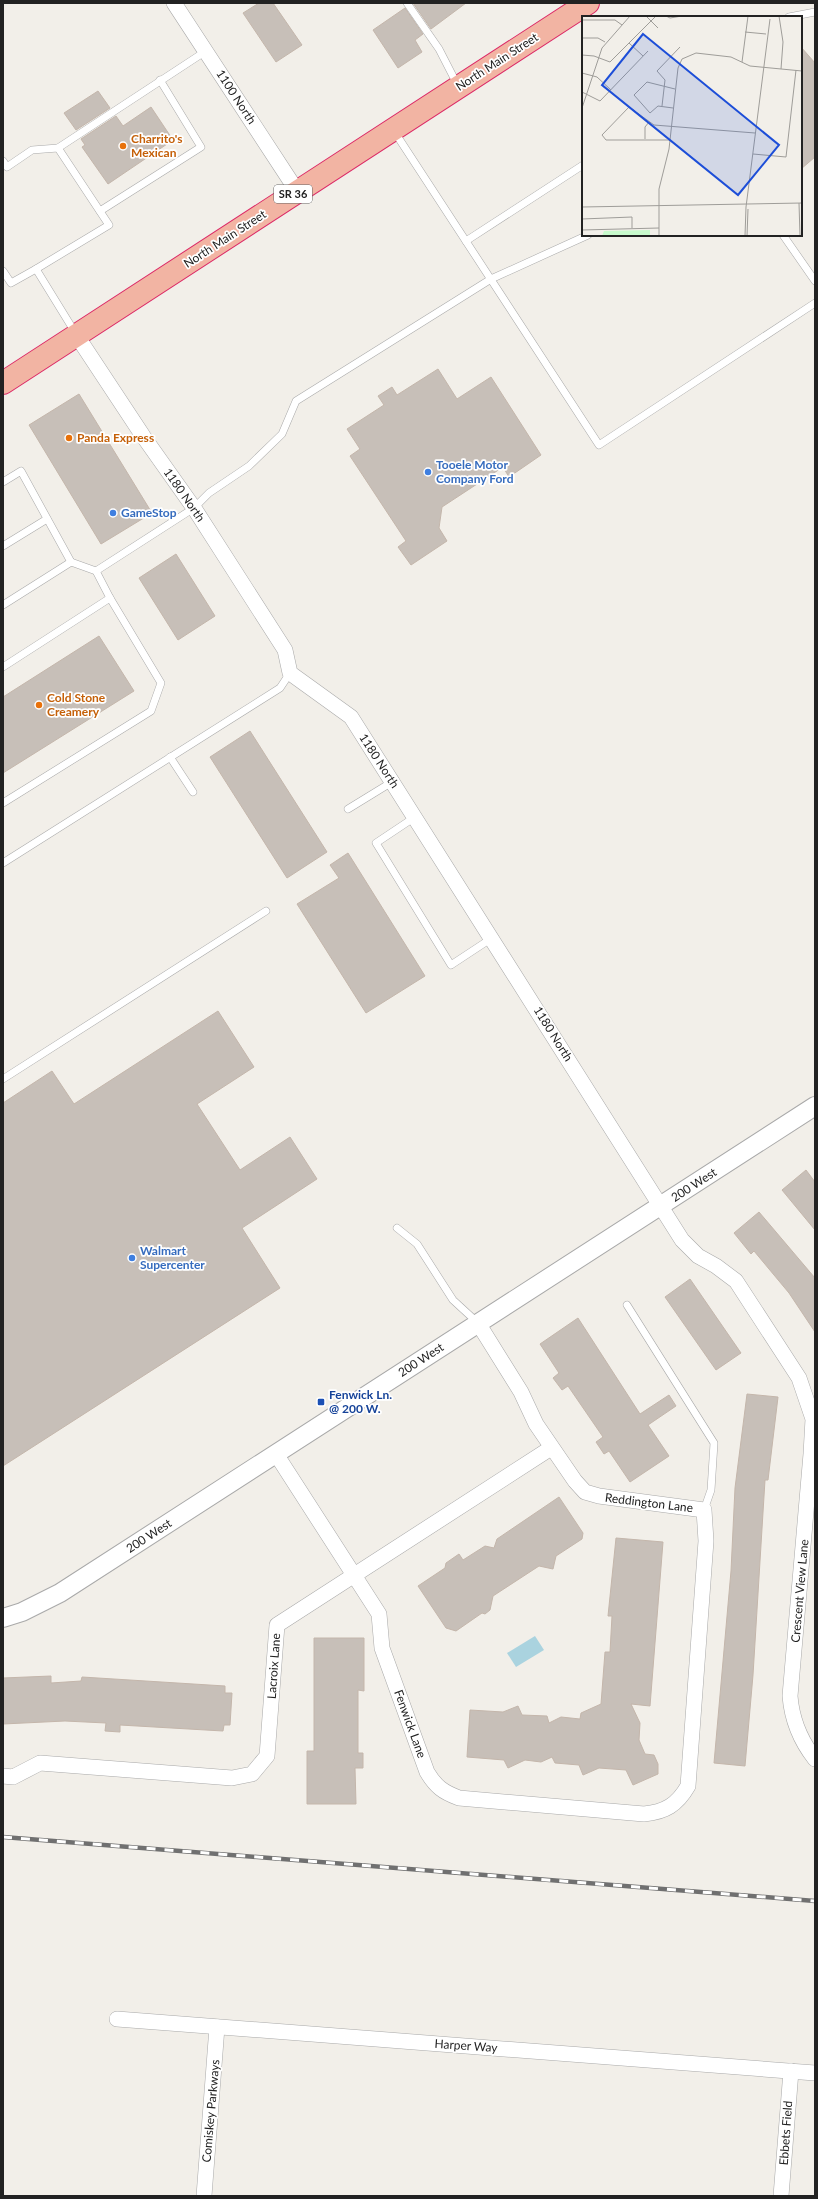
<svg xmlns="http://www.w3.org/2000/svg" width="818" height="2199" font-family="Lato,sans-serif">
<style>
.water{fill:#aad3df}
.building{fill:#c7bfb8;stroke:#c4b6ab}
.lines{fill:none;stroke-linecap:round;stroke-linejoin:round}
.service-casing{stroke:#a9a9a9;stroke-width:8}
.minor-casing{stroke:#a9a9a9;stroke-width:16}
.tertiary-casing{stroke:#a9a9a9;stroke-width:20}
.trunk-casing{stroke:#dc2a67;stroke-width:24}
.service{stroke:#fff;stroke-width:7}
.minor{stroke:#fff;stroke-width:15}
.tertiary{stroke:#fff;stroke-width:18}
.trunk{stroke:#f2b4a3;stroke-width:22}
.rail-casing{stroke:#707070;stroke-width:4.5}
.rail{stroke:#fff;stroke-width:3;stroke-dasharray:9;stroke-linecap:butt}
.food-dot{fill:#e8710a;stroke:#fff;stroke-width:1.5}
.shop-dot{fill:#3f7fe0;stroke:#fff;stroke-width:1.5}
.transit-dot{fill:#1a4fb4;stroke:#fff;stroke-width:1.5}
.labels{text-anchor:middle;stroke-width:3.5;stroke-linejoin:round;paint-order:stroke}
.shield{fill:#fff;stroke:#646464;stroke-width:1}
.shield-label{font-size:11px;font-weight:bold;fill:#222}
.street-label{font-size:12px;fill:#222;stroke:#fff}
.food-label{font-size:12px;font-weight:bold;fill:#c56008;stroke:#fff;text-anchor:start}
.shop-label{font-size:12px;font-weight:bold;fill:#366cbe;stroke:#fff;text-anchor:start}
.transit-label{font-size:12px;font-weight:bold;fill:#164399;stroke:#fff;text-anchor:start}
.inset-road{fill:none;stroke:#9f9d99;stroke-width:1}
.view{fill:#1d4ed8;fill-opacity:0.15;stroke:#1d4ed8;stroke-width:2}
.inset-edge{fill:none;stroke:#222;stroke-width:2}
</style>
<rect width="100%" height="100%" fill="#f2efe9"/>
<polygon class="water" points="535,1636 544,1650 516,1667 507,1653"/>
<g class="building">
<polygon points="259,3 273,3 302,45 276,62 243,13"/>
<polygon points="413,3 466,3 431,29"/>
<polygon points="405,8 423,34 415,40 422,52 398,68 373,30"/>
<polygon points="801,47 815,63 815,157 801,169"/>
<polygon points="98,91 110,108 76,130 64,113"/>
<polygon points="151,107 173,140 108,184 82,147 85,145 81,139 116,116 123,126"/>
<polygon points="438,369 457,399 491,377 541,455 509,477 503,467 442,507 439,528 447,541 411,565 398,547 406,541 350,456 360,449 347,429 384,405 378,396 392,387 397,395"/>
<polygon points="79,394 152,513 101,544 29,425"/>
<polygon points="176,554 215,616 178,640 139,578"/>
<polygon points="99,636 134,691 3,773 3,697"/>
<polygon points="250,731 327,852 287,878 210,757"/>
<polygon points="348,853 425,976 366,1013 297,904 339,878 330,865"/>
<polygon points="218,1011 254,1067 197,1104 240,1170 290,1137 317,1179 242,1228 280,1288 3,1466 3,1103 52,1071 74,1104"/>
<polygon points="806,1170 815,1182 815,1230 782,1190"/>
<polygon points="759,1212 815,1278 815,1332 789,1293 754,1251 751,1254 734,1233"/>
<polygon points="690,1279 741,1353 716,1370 665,1297"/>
<polygon points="578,1318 640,1414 669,1395 676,1406 648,1425 669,1456 630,1482 609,1451 604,1454 596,1442 603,1437 568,1386 562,1390 553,1378 559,1373 540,1344"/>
<polygon points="747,1394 778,1397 768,1480 765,1480 753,1675 745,1766 714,1763 731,1571 735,1488"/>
<polygon points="559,1497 583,1533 582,1539 556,1556 553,1569 539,1566 493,1596 490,1610 485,1614 482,1613 456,1631 446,1628 418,1586 445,1568 446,1563 459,1554 463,1560 485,1546 494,1548 497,1539"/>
<polygon points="616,1538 663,1542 650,1706 631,1704 640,1723 639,1740 645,1754 654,1755 658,1764 658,1774 633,1785 626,1770 599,1768 583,1775 579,1765 555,1763 552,1757 541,1762 525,1760 508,1768 504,1760 467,1757 470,1710 503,1712 518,1706 522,1715 547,1716 549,1723 561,1717 580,1719 581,1713 601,1704 605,1652 610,1652 612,1616 608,1616"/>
<polygon points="314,1638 364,1638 364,1691 358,1690 358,1753 363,1753 363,1768 355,1768 356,1804 307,1804 307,1751 314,1751"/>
<polygon points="51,1676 51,1683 81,1681 82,1677 225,1686 225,1693 232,1693 230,1725 224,1725 223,1731 120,1725 120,1732 105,1731 106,1723 65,1721 3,1724 3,1678"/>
</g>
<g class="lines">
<g class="service-casing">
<g id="service">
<polyline points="407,3 439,49 457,84"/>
<polyline points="789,17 815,12"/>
<polyline points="394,131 599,445 815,303"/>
<polyline points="58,148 206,51"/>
<polyline points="3,161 7,167 32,150 58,148 109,225 36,269 76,334"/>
<polyline points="100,211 201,147 160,80"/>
<polyline points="783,235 815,281"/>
<polyline points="466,241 583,165"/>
<polyline points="3,271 11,283 36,269"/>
<polyline points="3,482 21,471 71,562"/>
<polyline points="3,546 47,519"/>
<polyline points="96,571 194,508 209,493 249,466 282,434 296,401 491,279 588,235"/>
<polyline points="3,605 71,562 96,571 110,598 161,683 151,711 3,803"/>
<polyline points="3,667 110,598"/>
<polyline points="170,757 193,792"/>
<polyline points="348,809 392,782"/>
<polyline points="415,817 376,843 451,965 492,938"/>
<polyline points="3,863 280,688 290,673"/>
<polyline points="3,1079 266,911"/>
<polyline points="397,1228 417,1244 453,1300 478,1323"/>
<polyline points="627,1305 714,1443 711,1490 704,1510"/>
</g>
</g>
<g class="minor-casing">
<g id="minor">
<polyline points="174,3 297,191"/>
<path d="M77,336L143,436L194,508L285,650L290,673L351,717L682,1240L698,1256L716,1266L736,1281L799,1378L813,1419L811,1454L790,1696C792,1721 800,1740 815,1759"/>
<path d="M276,1454L379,1614L382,1648L427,1772C436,1787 443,1792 459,1798L644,1814C665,1812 677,1805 688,1786L706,1541L704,1510L599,1496L585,1492L575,1481L536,1424L521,1392L478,1323"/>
<polyline points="3,1776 13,1777 40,1763 232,1778 252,1774 267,1756 277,1625 551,1448"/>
<polyline points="117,2019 815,2073"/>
<polyline points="204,2196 217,2027"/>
<polyline points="781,2196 791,2071"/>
</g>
</g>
<g class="tertiary-casing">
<polyline id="tertiary" points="3,1618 22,1612 60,1593 815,1106"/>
</g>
<g class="trunk-casing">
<polyline id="trunk" points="3,383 588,3"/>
</g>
<use href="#service" class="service"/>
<use href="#minor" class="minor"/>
<use href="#tertiary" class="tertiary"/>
<use href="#trunk" class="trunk"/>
<g class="rail-casing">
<polyline id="rail" points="3,1837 815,1901"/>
</g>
<use href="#rail" class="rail"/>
</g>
<g class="food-dot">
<circle cx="123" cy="146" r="4"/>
<circle cx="69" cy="438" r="4"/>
<circle cx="39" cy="705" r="4"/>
</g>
<g class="shop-dot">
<circle cx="428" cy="472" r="4"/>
<circle cx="113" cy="513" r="4"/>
<circle cx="132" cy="1258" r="4"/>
</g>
<rect class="transit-dot" x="317" y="1398" width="8" height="8" rx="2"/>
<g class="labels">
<rect class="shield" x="274" y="185" width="38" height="18" rx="3"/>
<g class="shield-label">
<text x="293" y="198">SR 36</text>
</g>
<g class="street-label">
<text transform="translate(497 62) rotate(-33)" y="4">North Main Street</text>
<text transform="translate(236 97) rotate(57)" y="4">1100 North</text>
<text transform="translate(225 239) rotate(-33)" y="4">North Main Street</text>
<text transform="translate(184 495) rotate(55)" y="4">1180 North</text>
<text transform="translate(379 761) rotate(57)" y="4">1180 North</text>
<text transform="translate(553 1034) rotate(58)" y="4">1180 North</text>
<text transform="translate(694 1185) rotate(-33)" y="4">200 West</text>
<text transform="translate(421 1360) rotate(-33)" y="4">200 West</text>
<text transform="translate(649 1503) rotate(7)" y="4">Reddington Lane</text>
<text transform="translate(149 1536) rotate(-33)" y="4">200 West</text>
<text transform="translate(800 1591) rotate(-85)" y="4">Crescent View Lane</text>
<text transform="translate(274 1666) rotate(-86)" y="4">Lacroix Lane</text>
<text transform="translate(410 1724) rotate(70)" y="4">Fenwick Lane</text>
<text transform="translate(466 2046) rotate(4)" y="4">Harper Way</text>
<text transform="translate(211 2111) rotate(-85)" y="4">Comiskey Parkways</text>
<text transform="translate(786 2133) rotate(-86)" y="4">Ebbets Field</text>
</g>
<g class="food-label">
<text x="131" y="143">Charrito's<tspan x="131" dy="14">Mexican</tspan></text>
<text x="77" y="442">Panda Express</text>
<text x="47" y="702">Cold Stone<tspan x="47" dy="14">Creamery</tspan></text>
</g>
<g class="shop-label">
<text x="436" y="469">Tooele Motor<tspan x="436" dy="14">Company Ford</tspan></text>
<text x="121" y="517">GameStop</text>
<text x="140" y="1255">Walmart<tspan x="140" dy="14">Supercenter</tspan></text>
</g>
<g class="transit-label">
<text x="329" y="1399">Fenwick Ln.<tspan x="329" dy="14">@ 200 W.</tspan></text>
</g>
</g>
<g transform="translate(582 16)">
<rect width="220" height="220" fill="#f2efe9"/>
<path d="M68,214V220H20L22,215Z" fill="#c8facc"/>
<path class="inset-road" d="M64,0L76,12M84,0L88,2L100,0M197,0L201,26L199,53M0,4H33L40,9M163,16L184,18M0,22H16L23,26M47,27L61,40M0,39L12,40L28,46L74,0M160,46L166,0M0,57L15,61L29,74M0,76L18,85L66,35M80,90L83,64L75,55L98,31M0,92L20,32L48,0M91,92L76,90L68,97L52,79L65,66L93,73M63,123V111L67,106M88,124H24L20,119L47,91L72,109L173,117M171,138L204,141L214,54M217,187L218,220M165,188L220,187M0,191L165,188M0,203L50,201V212M0,214L77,212M77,220V173L87,133L96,52L100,43L114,37L149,41L168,50L220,55M163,220L164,191L188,3M165,220L166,193"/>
<path class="view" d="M61,18L197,129L156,179L20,69Z"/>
<rect width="220" height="220" class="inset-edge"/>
</g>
<rect width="818" height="2199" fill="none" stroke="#222222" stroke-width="8"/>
</svg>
